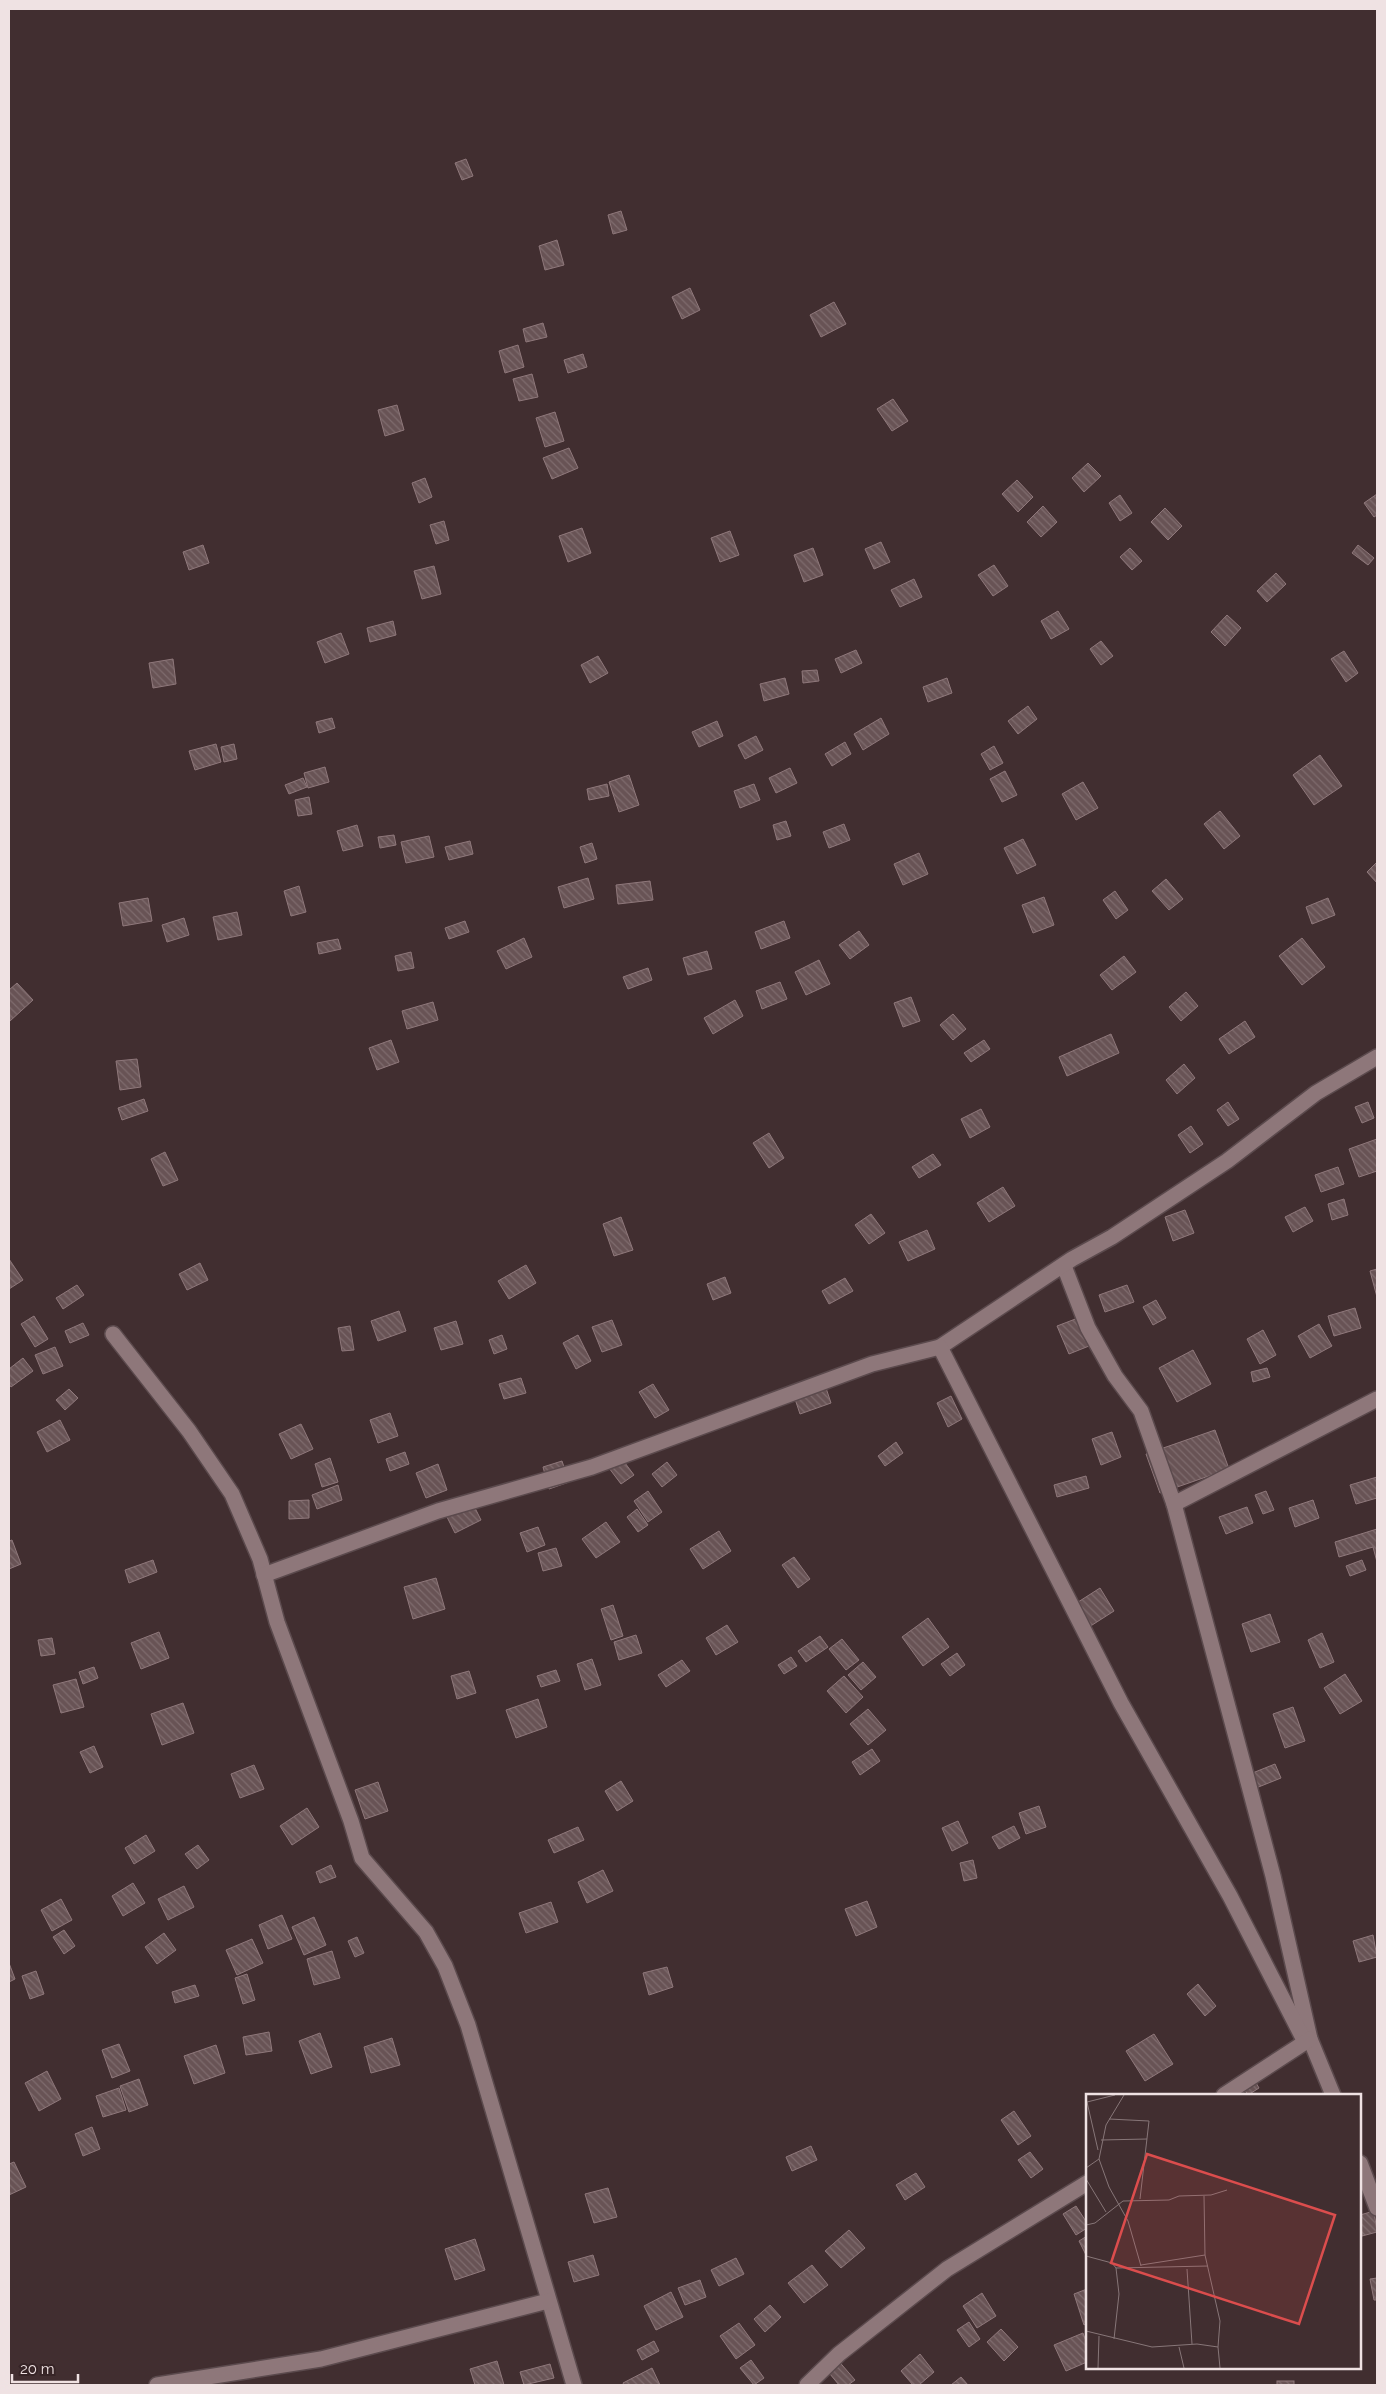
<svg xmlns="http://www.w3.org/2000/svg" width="1386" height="2394" font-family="Raleway,sans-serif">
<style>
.building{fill:url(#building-back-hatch);stroke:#8f787b}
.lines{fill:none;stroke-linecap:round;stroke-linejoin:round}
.minor-casing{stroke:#5b4a4d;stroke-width:18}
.minor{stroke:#8e777a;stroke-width:15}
.inset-road{fill:none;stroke:#877678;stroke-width:1}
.view{fill:#db4d4d;fill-opacity:0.15;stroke:#db4d4d;stroke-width:2.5}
.inset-edge{fill:none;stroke:#efe2e3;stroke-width:2.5}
</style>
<defs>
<pattern id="building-back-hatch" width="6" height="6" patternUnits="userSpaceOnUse" patternTransform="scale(1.25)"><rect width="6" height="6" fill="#685355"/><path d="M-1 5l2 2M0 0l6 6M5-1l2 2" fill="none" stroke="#7e6b6d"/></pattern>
</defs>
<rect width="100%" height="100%" fill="#412e30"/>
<g class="building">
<polygon points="466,159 473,176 462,180 455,163"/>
<polygon points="621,211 627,230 613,234 608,215"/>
<polygon points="557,240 564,265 545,270 539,246"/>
<polygon points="690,288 700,310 682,319 672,297"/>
<polygon points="834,302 846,324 821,337 810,315"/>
<polygon points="543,323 547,337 526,342 523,329"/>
<polygon points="518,345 524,367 505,373 499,351"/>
<polygon points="583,354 587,367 568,373 564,360"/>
<polygon points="532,374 538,397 519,401 513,379"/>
<polygon points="893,399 908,421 892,431 877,409"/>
<polygon points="397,405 404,430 385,436 378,410"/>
<polygon points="555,412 564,441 545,447 536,418"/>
<polygon points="569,448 578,468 552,479 543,458"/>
<polygon points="1088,463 1101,476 1084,492 1072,478"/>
<polygon points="425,478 432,497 419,503 412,483"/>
<polygon points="1017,480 1033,497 1018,512 1002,494"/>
<polygon points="1377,494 1377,515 1374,517 1364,503"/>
<polygon points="1120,495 1132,513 1120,521 1109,503"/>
<polygon points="1043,506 1057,522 1041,537 1027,522"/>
<polygon points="1165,508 1182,526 1168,540 1151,522"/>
<polygon points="444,521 449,540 436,544 430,525"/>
<polygon points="582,528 591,553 568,562 559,536"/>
<polygon points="730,531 739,555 720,562 711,538"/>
<polygon points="881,542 890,562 874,569 865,549"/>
<polygon points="203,545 209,563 189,570 183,552"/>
<polygon points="1358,545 1374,558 1368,565 1352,553"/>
<polygon points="813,548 823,575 804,582 794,555"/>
<polygon points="1130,548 1142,561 1132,570 1120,557"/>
<polygon points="994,565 1008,586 993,596 978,575"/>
<polygon points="434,566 441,594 422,599 414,571"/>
<polygon points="1276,573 1286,584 1267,602 1257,591"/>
<polygon points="914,579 922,597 900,607 891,590"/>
<polygon points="1058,611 1069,629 1051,639 1041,621"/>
<polygon points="1227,615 1241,628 1225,646 1211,632"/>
<polygon points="393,621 396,635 370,642 367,628"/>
<polygon points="341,633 349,654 325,663 317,642"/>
<polygon points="1101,641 1113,656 1101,665 1090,649"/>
<polygon points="856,650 862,663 841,673 835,659"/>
<polygon points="1344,651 1358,673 1346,682 1331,659"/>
<polygon points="598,656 608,673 590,683 581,665"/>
<polygon points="173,659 176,684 153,688 149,663"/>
<polygon points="817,670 819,681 803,683 802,671"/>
<polygon points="785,678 789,694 764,701 760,684"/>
<polygon points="947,678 952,693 928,702 923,687"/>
<polygon points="1028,706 1037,719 1018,734 1008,721"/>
<polygon points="332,718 335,728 319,733 316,722"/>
<polygon points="881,718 889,734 863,750 854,734"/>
<polygon points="717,721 723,736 699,747 692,732"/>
<polygon points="756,736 763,750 745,759 738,745"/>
<polygon points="845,742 851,754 832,766 825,754"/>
<polygon points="216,744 221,762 195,770 189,751"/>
<polygon points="234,744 237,759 224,762 221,747"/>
<polygon points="994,746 1003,763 990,770 981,754"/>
<polygon points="1320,755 1342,786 1314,805 1293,775"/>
<polygon points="325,767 329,782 308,788 304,773"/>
<polygon points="790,768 797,783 776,793 769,778"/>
<polygon points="1005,771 1017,795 1002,802 990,779"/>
<polygon points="629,775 639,805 619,812 609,782"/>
<polygon points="303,778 307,787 289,794 285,785"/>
<polygon points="1083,782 1098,808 1076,820 1062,794"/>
<polygon points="607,784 609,796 589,800 587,789"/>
<polygon points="754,784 760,800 740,808 734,791"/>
<polygon points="309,797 312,814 298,816 295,800"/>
<polygon points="1220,811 1240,836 1224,849 1204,824"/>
<polygon points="786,821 791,836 777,840 773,825"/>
<polygon points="844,824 850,840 829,848 823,832"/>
<polygon points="357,825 363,846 343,851 337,831"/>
<polygon points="394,835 396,845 380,848 378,837"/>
<polygon points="429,836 434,857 406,863 401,842"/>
<polygon points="1023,839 1036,865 1017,874 1004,848"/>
<polygon points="470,841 473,854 449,860 445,847"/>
<polygon points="592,843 597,859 585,863 580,847"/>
<polygon points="919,853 928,874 903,885 894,864"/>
<polygon points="1377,862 1377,883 1367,872"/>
<polygon points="588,878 594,899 564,908 558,887"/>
<polygon points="1166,879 1183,899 1169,910 1152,891"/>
<polygon points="650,881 653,900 618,904 616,885"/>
<polygon points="299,886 306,912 291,916 284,891"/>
<polygon points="1115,891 1128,910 1116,919 1103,900"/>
<polygon points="1044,897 1054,925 1033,933 1022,905"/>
<polygon points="148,898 152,921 123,926 119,903"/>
<polygon points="1328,898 1335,915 1312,924 1306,907"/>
<polygon points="237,912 242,935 218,940 213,917"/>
<polygon points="184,918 189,935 167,942 162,925"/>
<polygon points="465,921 469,932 449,939 445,928"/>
<polygon points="784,921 790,938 761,949 755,932"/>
<polygon points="859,931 869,945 850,959 839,945"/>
<polygon points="524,938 532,957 506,969 497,951"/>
<polygon points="1302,938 1325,967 1302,985 1279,956"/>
<polygon points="338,939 341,949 319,954 317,943"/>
<polygon points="707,951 712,969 688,975 683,958"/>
<polygon points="411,952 414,968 398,971 395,956"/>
<polygon points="1124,956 1136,972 1112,990 1100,975"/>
<polygon points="819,960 830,984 806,995 795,972"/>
<polygon points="648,968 652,980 628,989 623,977"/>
<polygon points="780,982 787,999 762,1009 756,991"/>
<polygon points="17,983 33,1000 10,1021 9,990"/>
<polygon points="1186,992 1198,1006 1181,1021 1169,1007"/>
<polygon points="911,997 920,1021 903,1027 894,1003"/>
<polygon points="735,1000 743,1016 713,1034 704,1018"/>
<polygon points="433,1002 438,1020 407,1029 402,1011"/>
<polygon points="953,1014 966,1029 953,1040 940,1025"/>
<polygon points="1245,1021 1255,1037 1229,1054 1219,1039"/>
<polygon points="1111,1034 1119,1053 1067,1076 1059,1057"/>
<polygon points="391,1040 399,1062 377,1070 369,1048"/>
<polygon points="984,1040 990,1049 971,1062 964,1053"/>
<polygon points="137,1059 141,1087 120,1090 116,1061"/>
<polygon points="1184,1064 1195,1078 1177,1094 1166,1080"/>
<polygon points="144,1099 148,1111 122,1120 118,1108"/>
<polygon points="1228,1102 1239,1119 1228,1126 1217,1110"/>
<polygon points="1368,1102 1374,1118 1362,1123 1355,1107"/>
<polygon points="981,1109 990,1127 970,1138 961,1119"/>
<polygon points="1191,1126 1203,1144 1190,1153 1178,1135"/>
<polygon points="769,1133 784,1158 769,1168 753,1143"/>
<polygon points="1377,1139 1377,1171 1359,1177 1349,1149"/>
<polygon points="165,1152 178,1180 163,1186 151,1159"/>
<polygon points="933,1154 941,1165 919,1178 912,1167"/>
<polygon points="1338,1167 1344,1184 1321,1192 1315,1175"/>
<polygon points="1003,1187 1015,1206 989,1222 977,1203"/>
<polygon points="1344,1199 1348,1215 1332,1220 1328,1204"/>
<polygon points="1305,1207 1313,1221 1293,1232 1285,1217"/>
<polygon points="1185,1210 1194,1233 1173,1241 1165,1217"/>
<polygon points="871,1214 885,1233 869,1244 855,1225"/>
<polygon points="621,1217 633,1250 614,1256 603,1224"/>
<polygon points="927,1230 935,1249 908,1261 899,1242"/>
<polygon points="9,1259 23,1280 9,1289"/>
<polygon points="200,1263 208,1280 187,1290 179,1274"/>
<polygon points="526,1265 536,1283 509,1299 498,1281"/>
<polygon points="1377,1269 1377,1297 1370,1271"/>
<polygon points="725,1277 731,1293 713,1300 707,1284"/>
<polygon points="845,1278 853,1291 829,1304 822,1291"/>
<polygon points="77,1285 84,1295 63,1309 56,1298"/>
<polygon points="1127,1285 1134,1302 1105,1312 1099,1295"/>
<polygon points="1156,1300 1166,1318 1153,1325 1143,1307"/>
<polygon points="1355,1308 1361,1328 1334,1336 1328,1316"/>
<polygon points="399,1311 406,1331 378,1341 371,1321"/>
<polygon points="34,1316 48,1339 35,1347 21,1324"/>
<polygon points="1078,1318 1089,1346 1069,1354 1057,1326"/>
<polygon points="612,1320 622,1345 602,1352 592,1327"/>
<polygon points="456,1321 463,1344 441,1350 434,1328"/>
<polygon points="83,1323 89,1335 70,1343 65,1331"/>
<polygon points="1319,1324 1332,1346 1310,1358 1298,1336"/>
<polygon points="350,1326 354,1350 342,1351 338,1328"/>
<polygon points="1263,1330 1276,1355 1260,1364 1247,1339"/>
<polygon points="502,1335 507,1349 494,1354 489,1340"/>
<polygon points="578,1335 591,1361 576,1369 563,1343"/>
<polygon points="55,1347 63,1366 43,1374 35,1355"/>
<polygon points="1193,1350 1211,1384 1177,1402 1159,1368"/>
<polygon points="23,1358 33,1371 11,1387 9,1384 9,1369"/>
<polygon points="1267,1368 1270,1377 1253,1382 1251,1372"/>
<polygon points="521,1378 526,1393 504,1399 499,1384"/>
<polygon points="653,1384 669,1410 655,1418 639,1392"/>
<polygon points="826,1388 831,1403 800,1414 795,1399"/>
<polygon points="69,1389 78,1398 65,1410 56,1400"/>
<polygon points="951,1396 962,1419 948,1427 937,1403"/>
<polygon points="390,1413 398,1436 378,1443 370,1420"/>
<polygon points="60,1420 70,1440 47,1452 37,1432"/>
<polygon points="301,1424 313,1449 291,1459 279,1434"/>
<polygon points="1215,1430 1229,1469 1160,1493 1146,1454"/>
<polygon points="1112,1432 1121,1457 1101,1465 1092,1439"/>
<polygon points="896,1442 903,1453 885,1466 878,1456"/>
<polygon points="405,1452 409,1464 390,1471 386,1459"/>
<polygon points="619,1455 634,1475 621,1484 606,1464"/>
<polygon points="330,1458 338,1482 322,1487 315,1464"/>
<polygon points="562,1461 569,1482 549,1489 543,1467"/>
<polygon points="667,1462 677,1475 662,1487 652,1474"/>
<polygon points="438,1464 447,1490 426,1498 416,1473"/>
<polygon points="1086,1476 1089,1488 1057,1497 1054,1485"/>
<polygon points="1377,1477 1377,1498 1356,1504 1350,1485"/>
<polygon points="338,1485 342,1500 317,1509 312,1495"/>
<polygon points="648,1491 662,1512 648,1522 634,1501"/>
<polygon points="1266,1491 1274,1510 1263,1514 1255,1495"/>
<polygon points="309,1500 309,1518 289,1519 289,1501"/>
<polygon points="1313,1500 1319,1518 1295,1527 1289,1508"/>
<polygon points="472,1502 481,1520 455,1533 446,1515"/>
<polygon points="1247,1507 1253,1523 1226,1534 1219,1517"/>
<polygon points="637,1509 648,1525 638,1532 627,1517"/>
<polygon points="606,1522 620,1542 596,1558 582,1539"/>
<polygon points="538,1527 545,1545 527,1552 520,1533"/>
<polygon points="1377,1529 1377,1562 1373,1547 1339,1557 1335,1542"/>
<polygon points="719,1531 731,1551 703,1569 690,1549"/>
<polygon points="12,1540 21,1564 9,1569 9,1541"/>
<polygon points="556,1548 562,1566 543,1571 538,1553"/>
<polygon points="794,1557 810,1579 798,1588 782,1565"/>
<polygon points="153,1560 157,1572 129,1583 125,1570"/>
<polygon points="1362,1560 1366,1570 1350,1576 1346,1566"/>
<polygon points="436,1578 445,1609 413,1619 404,1587"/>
<polygon points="1100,1588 1114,1611 1089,1627 1075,1604"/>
<polygon points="613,1605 623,1636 611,1640 601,1609"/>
<polygon points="1270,1614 1280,1642 1251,1652 1242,1624"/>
<polygon points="928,1618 949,1647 923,1666 902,1637"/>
<polygon points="727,1625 738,1642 716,1655 706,1638"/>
<polygon points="159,1632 169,1658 141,1669 131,1643"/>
<polygon points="1322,1633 1334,1662 1320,1668 1308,1640"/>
<polygon points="636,1635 642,1653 619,1660 614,1642"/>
<polygon points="820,1636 828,1647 806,1662 798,1651"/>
<polygon points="52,1638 55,1654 41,1656 38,1640"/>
<polygon points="842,1639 859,1660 846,1670 829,1649"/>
<polygon points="957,1653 965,1665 950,1676 941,1664"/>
<polygon points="791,1657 797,1666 784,1674 778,1665"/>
<polygon points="592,1659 601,1685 585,1690 577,1664"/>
<polygon points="682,1660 690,1671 666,1687 658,1675"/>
<polygon points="863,1662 876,1677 861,1690 848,1675"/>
<polygon points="94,1667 98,1678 83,1684 79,1672"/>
<polygon points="556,1670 560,1681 541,1687 537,1676"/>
<polygon points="469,1671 476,1693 457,1699 451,1676"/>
<polygon points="1345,1674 1362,1701 1340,1714 1324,1688"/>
<polygon points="844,1676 863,1697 846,1713 827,1691"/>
<polygon points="76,1679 84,1707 61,1713 53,1685"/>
<polygon points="538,1699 547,1727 516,1738 506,1710"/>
<polygon points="183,1703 194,1733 162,1745 151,1714"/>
<polygon points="1293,1707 1305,1741 1285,1748 1273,1714"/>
<polygon points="868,1709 886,1730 868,1745 850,1724"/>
<polygon points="94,1746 103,1767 90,1773 80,1752"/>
<polygon points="872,1749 880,1761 860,1775 852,1762"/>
<polygon points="1275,1764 1281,1778 1256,1788 1250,1774"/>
<polygon points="254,1765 264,1789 240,1798 231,1774"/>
<polygon points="621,1781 633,1801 617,1811 605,1791"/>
<polygon points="378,1782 388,1811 365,1819 355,1790"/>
<polygon points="1039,1806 1046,1827 1026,1834 1019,1813"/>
<polygon points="307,1808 319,1827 292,1845 280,1826"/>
<polygon points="958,1821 968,1843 952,1851 942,1828"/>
<polygon points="1014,1826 1020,1838 999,1849 992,1837"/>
<polygon points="578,1827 584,1840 554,1853 548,1840"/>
<polygon points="146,1835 155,1851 134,1864 125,1848"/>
<polygon points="198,1845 209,1860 197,1869 185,1854"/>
<polygon points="973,1860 977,1878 964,1881 960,1863"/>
<polygon points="331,1865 336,1877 320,1883 316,1872"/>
<polygon points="603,1870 613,1891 587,1903 578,1882"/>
<polygon points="133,1883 145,1903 123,1916 112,1896"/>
<polygon points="184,1886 194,1907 168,1920 158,1899"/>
<polygon points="61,1899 72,1920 52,1931 41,1910"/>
<polygon points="867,1901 877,1927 856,1936 845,1909"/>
<polygon points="551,1902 558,1922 526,1933 519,1913"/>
<polygon points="282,1915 292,1939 268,1949 259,1925"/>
<polygon points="314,1917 326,1945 304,1955 292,1927"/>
<polygon points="64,1930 75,1946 64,1954 53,1937"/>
<polygon points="164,1933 176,1950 157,1964 145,1947"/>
<polygon points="1373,1935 1377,1957 1359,1962 1353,1941"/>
<polygon points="357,1937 364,1953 355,1957 348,1941"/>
<polygon points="252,1939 263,1963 237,1975 226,1950"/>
<polygon points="332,1951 340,1978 314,1985 307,1959"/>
<polygon points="9,1963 15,1979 9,1982"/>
<polygon points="667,1967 673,1987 649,1995 643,1973"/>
<polygon points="36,1971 44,1994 30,1999 22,1976"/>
<polygon points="247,1974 255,2000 243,2004 235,1978"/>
<polygon points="1198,1984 1216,2006 1205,2016 1187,1994"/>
<polygon points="195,1985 199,1996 175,2003 172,1992"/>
<polygon points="269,2032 272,2051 246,2055 243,2037"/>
<polygon points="320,2033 332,2067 311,2074 299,2041"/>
<polygon points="1154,2034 1173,2064 1145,2081 1126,2051"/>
<polygon points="392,2038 400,2065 371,2073 364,2047"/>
<polygon points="119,2044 130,2071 112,2078 102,2050"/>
<polygon points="216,2045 225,2073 194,2084 184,2056"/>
<polygon points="47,2071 61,2099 39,2111 25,2083"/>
<polygon points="1252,2076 1259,2088 1248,2095 1240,2083"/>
<polygon points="139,2079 148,2105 129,2112 120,2086"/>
<polygon points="119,2088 126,2110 103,2117 96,2096"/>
<polygon points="1014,2111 1031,2136 1018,2145 1001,2120"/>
<polygon points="92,2127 100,2149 83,2156 75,2134"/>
<polygon points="811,2146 817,2160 792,2171 786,2157"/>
<polygon points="1030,2152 1043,2169 1031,2178 1018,2160"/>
<polygon points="14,2162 26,2187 9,2195 9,2164"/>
<polygon points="916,2173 925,2187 905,2200 896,2185"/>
<polygon points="608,2188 617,2217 594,2223 585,2194"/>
<polygon points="1076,2206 1087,2223 1087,2228 1076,2235 1063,2214"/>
<polygon points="1374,2211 1377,2232 1362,2236 1360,2215"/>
<polygon points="849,2230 865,2248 841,2268 825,2251"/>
<polygon points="1087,2236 1087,2257 1079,2241"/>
<polygon points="475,2239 485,2270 455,2280 445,2249"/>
<polygon points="593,2255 599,2275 574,2282 568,2262"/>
<polygon points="736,2258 744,2274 719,2286 711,2270"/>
<polygon points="812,2265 828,2285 804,2303 788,2283"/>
<polygon points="1377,2278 1377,2300 1374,2300 1370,2279"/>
<polygon points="700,2280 706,2297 685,2305 678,2288"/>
<polygon points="1087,2289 1087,2323 1084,2325 1074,2294"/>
<polygon points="671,2292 683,2317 656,2330 644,2306"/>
<polygon points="982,2293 996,2316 977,2328 963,2306"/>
<polygon points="770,2305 781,2317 765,2332 754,2319"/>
<polygon points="969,2322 980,2339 969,2347 957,2330"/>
<polygon points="739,2323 755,2345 736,2359 720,2336"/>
<polygon points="1001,2329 1018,2347 1004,2361 987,2342"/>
<polygon points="1083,2333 1087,2344 1087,2362 1066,2371 1054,2345"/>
<polygon points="654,2341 659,2351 642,2360 637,2350"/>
<polygon points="920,2354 934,2372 919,2385 913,2385 901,2371"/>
<polygon points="836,2358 855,2380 848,2385 839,2385 825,2368"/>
<polygon points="751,2360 764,2378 754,2385 740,2368"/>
<polygon points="497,2361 504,2385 475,2385 470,2369"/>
<polygon points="550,2364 554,2378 524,2385 520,2372"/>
<polygon points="652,2368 660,2385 624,2385 623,2383"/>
<polygon points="961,2377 968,2385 951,2385"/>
<rect x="1277" y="2381" width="17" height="4"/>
</g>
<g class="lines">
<g class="minor-casing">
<g id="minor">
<polyline points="1064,1266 1088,1328 1115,1376 1141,1411 1174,1504 1273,1876 1310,2039 1333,2095"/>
<polyline points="113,1334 189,1431 232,1494 260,1559 277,1622 351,1821 362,1858 426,1932 445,1966 468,2025 574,2385"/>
<polyline points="940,1347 1072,1259 1112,1237 1227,1161 1316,1093 1377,1057"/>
<polyline points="1174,1504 1377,1399"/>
<polyline points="264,1575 438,1511 592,1467 872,1364 940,1347 1121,1703 1230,1896 1305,2042"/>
<polyline points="1224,2095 1310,2039"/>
<polyline points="1360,2163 1377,2208"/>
<polyline points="157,2385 321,2359 548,2301"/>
<polyline points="807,2385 839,2354 947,2269 1087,2183"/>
</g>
</g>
<use href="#minor" class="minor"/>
</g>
<g transform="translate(1086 2094)">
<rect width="275" height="275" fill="#412e30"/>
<path class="inset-road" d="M38,1L20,31L13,65L23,93L42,127L55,172M1,8L12,56M1,8L29,1M23,25L63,27L54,105M15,46L61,45M0,74L13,65M0,85L20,118M0,131L9,129L37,107L83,106L93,102L125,101L141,96M119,161L134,227L132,253M0,162L26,169L30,174L33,200L28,245M55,171L119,161L118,102M30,174L122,172M101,175L106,250M0,237L66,253L111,250L132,253L134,274M93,253L98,274M12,274L13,242"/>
<path class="view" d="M61,60L249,121L213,230L25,169Z"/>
<rect width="275" height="275" class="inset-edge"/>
</g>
<rect width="1386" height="2394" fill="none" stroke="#efe2e3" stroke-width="20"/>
<path d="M12 2374v8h66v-8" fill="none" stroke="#efe2e3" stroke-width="2.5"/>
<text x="20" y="2374" font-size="15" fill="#efe2e3" stroke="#362426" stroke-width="4" paint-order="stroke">20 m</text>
</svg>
